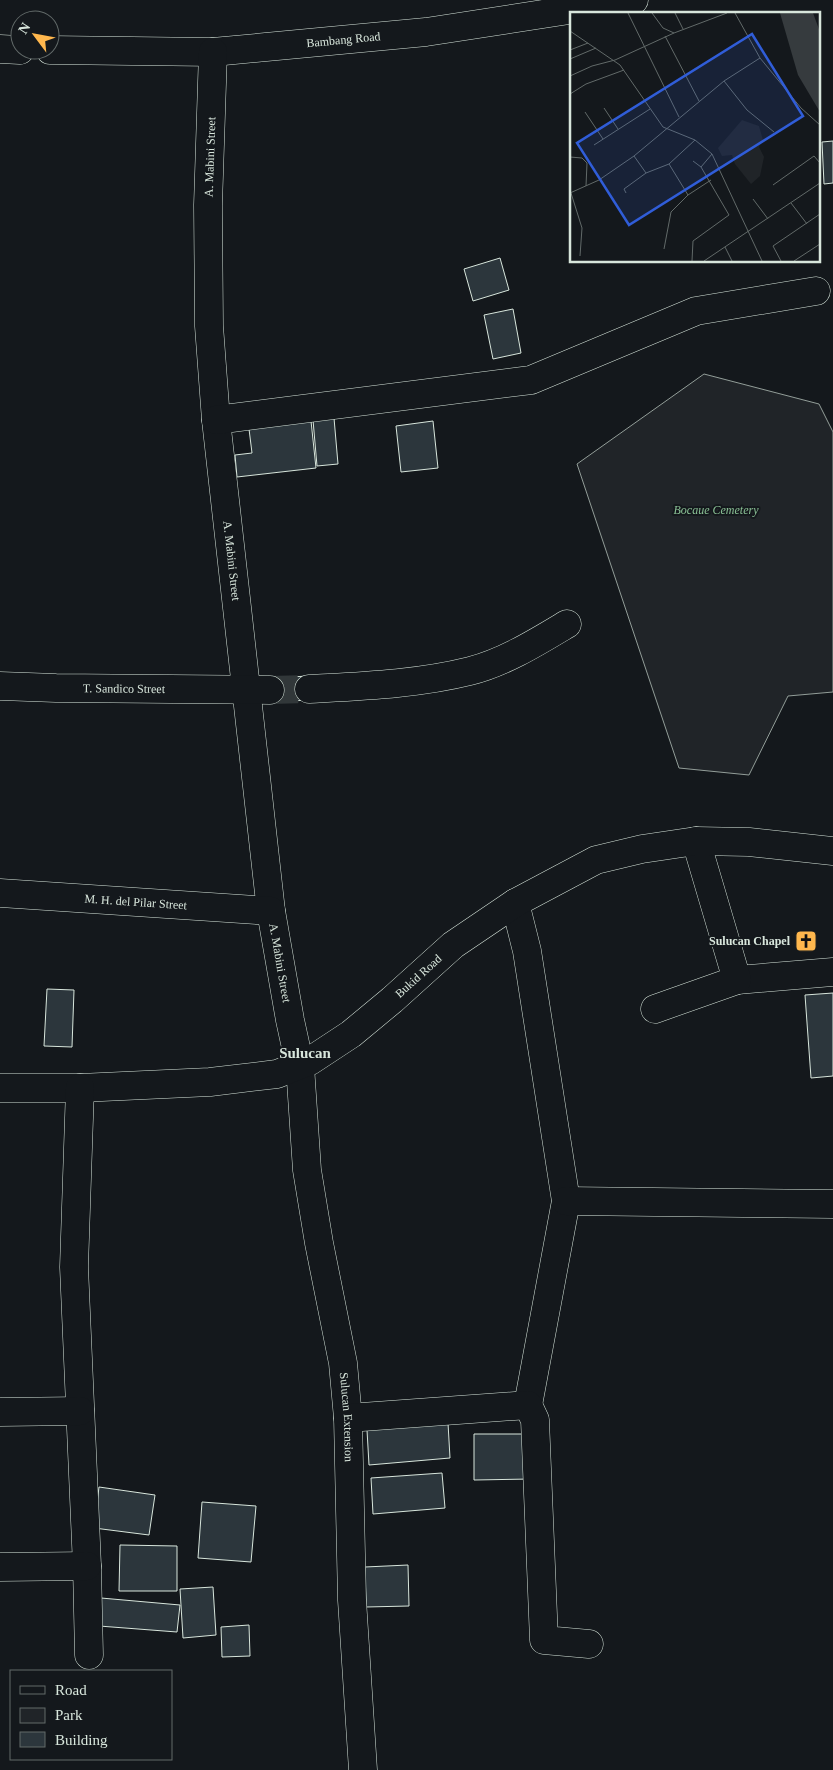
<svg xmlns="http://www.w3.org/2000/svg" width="833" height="1770" font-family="Georgia,serif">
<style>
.green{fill:#202428;stroke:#939e99}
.building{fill:#2c363c;stroke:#d8e6dc}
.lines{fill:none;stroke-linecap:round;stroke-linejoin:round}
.minor-tunnel{stroke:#313739;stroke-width:28;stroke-dasharray:28 14;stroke-linecap:butt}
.minor-casing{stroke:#d8e6dc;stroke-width:29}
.minor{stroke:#14181c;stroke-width:28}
.labels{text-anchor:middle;stroke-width:4;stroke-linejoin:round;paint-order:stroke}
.street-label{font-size:12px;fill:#d8e6dc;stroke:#14181c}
.park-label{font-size:12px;font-style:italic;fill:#8ac095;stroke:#14181c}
.poi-label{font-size:12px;font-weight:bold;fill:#d8e6dc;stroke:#14181c;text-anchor:end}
.quarter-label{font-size:15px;font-weight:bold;fill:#d8e6dc;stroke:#14181c}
.inset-road{fill:none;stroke:#626a69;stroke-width:1}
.view{fill:#305dd8;fill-opacity:0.15;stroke:#305dd8;stroke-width:2.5}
.inset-edge{fill:none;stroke:#d8e6dc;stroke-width:2.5}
</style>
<rect width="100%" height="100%" fill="#14181c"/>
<polygon class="green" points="704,374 819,404 833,432 833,692 788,696 749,775 679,768 577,464"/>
<g class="building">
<polygon points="833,141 833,183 824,184 822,142"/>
<polygon points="500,258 509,290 473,301 464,269"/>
<polygon points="513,309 521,353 493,359 484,315"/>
<polygon points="334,418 338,464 317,466 313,420"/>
<polygon points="311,421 316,468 237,477 235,455 252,453 249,429"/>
<polygon points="433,421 438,468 401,472 396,426"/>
<polygon points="309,676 310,700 270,702 269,678"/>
<polygon points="47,989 74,990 72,1047 44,1046"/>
<polygon points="833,993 833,1076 811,1078 805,995"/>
<polygon points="448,1423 450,1458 369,1465 367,1430"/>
<polygon points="474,1434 530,1434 531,1479 474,1480"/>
<polygon points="442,1473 445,1508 373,1514 371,1478"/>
<polygon points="99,1487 155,1495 149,1535 94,1528"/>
<polygon points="202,1502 256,1506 251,1562 198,1558"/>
<polygon points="120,1545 177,1546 177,1591 119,1591"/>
<polygon points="408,1565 409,1606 366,1607 365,1567"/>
<polygon points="213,1587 216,1635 183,1638 180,1589"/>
<polygon points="101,1598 180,1605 177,1632 99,1626"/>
<polygon points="249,1625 250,1656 222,1657 221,1627"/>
</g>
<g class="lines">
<polyline class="minor-tunnel" points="270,690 309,689"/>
<g class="minor-casing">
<g id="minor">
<polyline points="0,49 20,50"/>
<path id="s1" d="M50,50L213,52L426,32L634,0"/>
<path id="s2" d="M213,52L208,205L209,326L216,420L271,911L290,1020L300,1066L307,1170L319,1243L343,1363L348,1418L352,1600L363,1770"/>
<polyline points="216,420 531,380 696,311 816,291"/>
<path id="s3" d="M0,686L56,688L270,690"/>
<path d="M309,689C363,686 418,684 470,671C505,662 537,642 567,624"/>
<path id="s4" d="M0,893L271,911"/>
<polyline points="515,903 527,951 566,1201 528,1405"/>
<polyline points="737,980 833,972"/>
<polyline points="655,1009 737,980 696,841"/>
<path id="s5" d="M0,1088H80L210,1082L277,1074L310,1061L351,1034L392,1000L453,945L515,903L596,860L642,849L696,841L749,842L833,851"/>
<polyline points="80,1088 74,1267 87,1566 89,1655"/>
<polyline points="566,1201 833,1204"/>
<polyline points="0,1412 80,1411"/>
<polyline points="348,1418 528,1405 535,1420 544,1640 589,1644"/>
<polyline points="0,1567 87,1566"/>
</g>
</g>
<use href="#minor" class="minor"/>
</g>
<defs>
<g id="church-square" transform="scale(1.125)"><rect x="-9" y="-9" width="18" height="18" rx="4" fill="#ffb74d" stroke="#14181c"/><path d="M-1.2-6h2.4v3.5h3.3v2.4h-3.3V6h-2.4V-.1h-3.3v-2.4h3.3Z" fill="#111"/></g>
</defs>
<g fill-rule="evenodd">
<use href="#church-square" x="806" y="941"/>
</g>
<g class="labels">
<g class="street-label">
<text dy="4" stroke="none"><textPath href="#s1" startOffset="294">Bambang Road</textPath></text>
<text transform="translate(210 157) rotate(-88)" y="4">A. Mabini Street</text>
<text dy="4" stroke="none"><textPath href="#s2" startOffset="510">A. Mabini Street</textPath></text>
<text dy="4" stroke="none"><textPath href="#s3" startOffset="124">T. Sandico Street</textPath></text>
<text dy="4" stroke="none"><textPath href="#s4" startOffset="136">M. H. del Pilar Street</textPath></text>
<text dy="4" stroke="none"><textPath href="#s2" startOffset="915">A. Mabini Street</textPath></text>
<text dy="4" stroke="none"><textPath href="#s5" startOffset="451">Bukid Road</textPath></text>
<text dy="4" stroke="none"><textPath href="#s2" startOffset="1375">Sulucan Extension</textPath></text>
</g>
<g class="park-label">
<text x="716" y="514">Bocaue Cemetery</text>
</g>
<g class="poi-label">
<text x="790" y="945">Sulucan Chapel</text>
</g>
<g class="quarter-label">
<text x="305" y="1058">Sulucan</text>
</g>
</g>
<g transform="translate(570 12)">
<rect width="250" height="250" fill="#14181c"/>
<path d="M172,108L189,114L193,128L189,135L194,145L190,164L181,172L165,152L162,143L152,144L148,136Z" fill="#202428"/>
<path d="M210,1H243L250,20V100L228,63Z" fill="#363b3e"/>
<path class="inset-road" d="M58,1L109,105M82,1L93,16L104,21L157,1M105,1L113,17M165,1L190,46L231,96L250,113M0,19L50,53L93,115L125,128L142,142L192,249M95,24L129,89M0,38L18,31M0,47L26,36M0,64L22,54L45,48L104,21M154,69L177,98L204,120M0,82L16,72L54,58M34,96L48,117M15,100L33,127M24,133L80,97M0,145L12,146L17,151L16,174M123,149L131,155L142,142M99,152L118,183M76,161L99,152L125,128M203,173L244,144L250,151M0,181L29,168L64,144L154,69L190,46M1,181L12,216L10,244M56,181L54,177L76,161L64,144M183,187L198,207M221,191L237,212M155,235L162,249M94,237L101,200L118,183L141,168M122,249L123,229L159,203L131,155M134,249L250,171M211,249L203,234L250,202M224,249L250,232"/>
<path class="view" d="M182,22L233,104L59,213L7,131Z"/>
<rect width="250" height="250" class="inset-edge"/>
</g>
<rect x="10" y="1670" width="162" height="90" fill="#14181c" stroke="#626a69"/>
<rect x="20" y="1686" width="25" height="8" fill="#14181c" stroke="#626a69"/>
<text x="55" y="1695" font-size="15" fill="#d8e6dc">Road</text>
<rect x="20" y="1708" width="25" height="15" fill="#202428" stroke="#626a69"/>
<text x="55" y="1720" font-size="15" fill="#d8e6dc">Park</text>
<rect x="20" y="1732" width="25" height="15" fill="#2c363c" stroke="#626a69"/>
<text x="55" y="1745" font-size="15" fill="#d8e6dc">Building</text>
<g transform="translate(35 35) rotate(302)"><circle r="24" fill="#14181c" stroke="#626a69"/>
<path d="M0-4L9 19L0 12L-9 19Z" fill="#ffb74d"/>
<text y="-8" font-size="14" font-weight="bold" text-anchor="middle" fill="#d8e6dc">N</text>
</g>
</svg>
